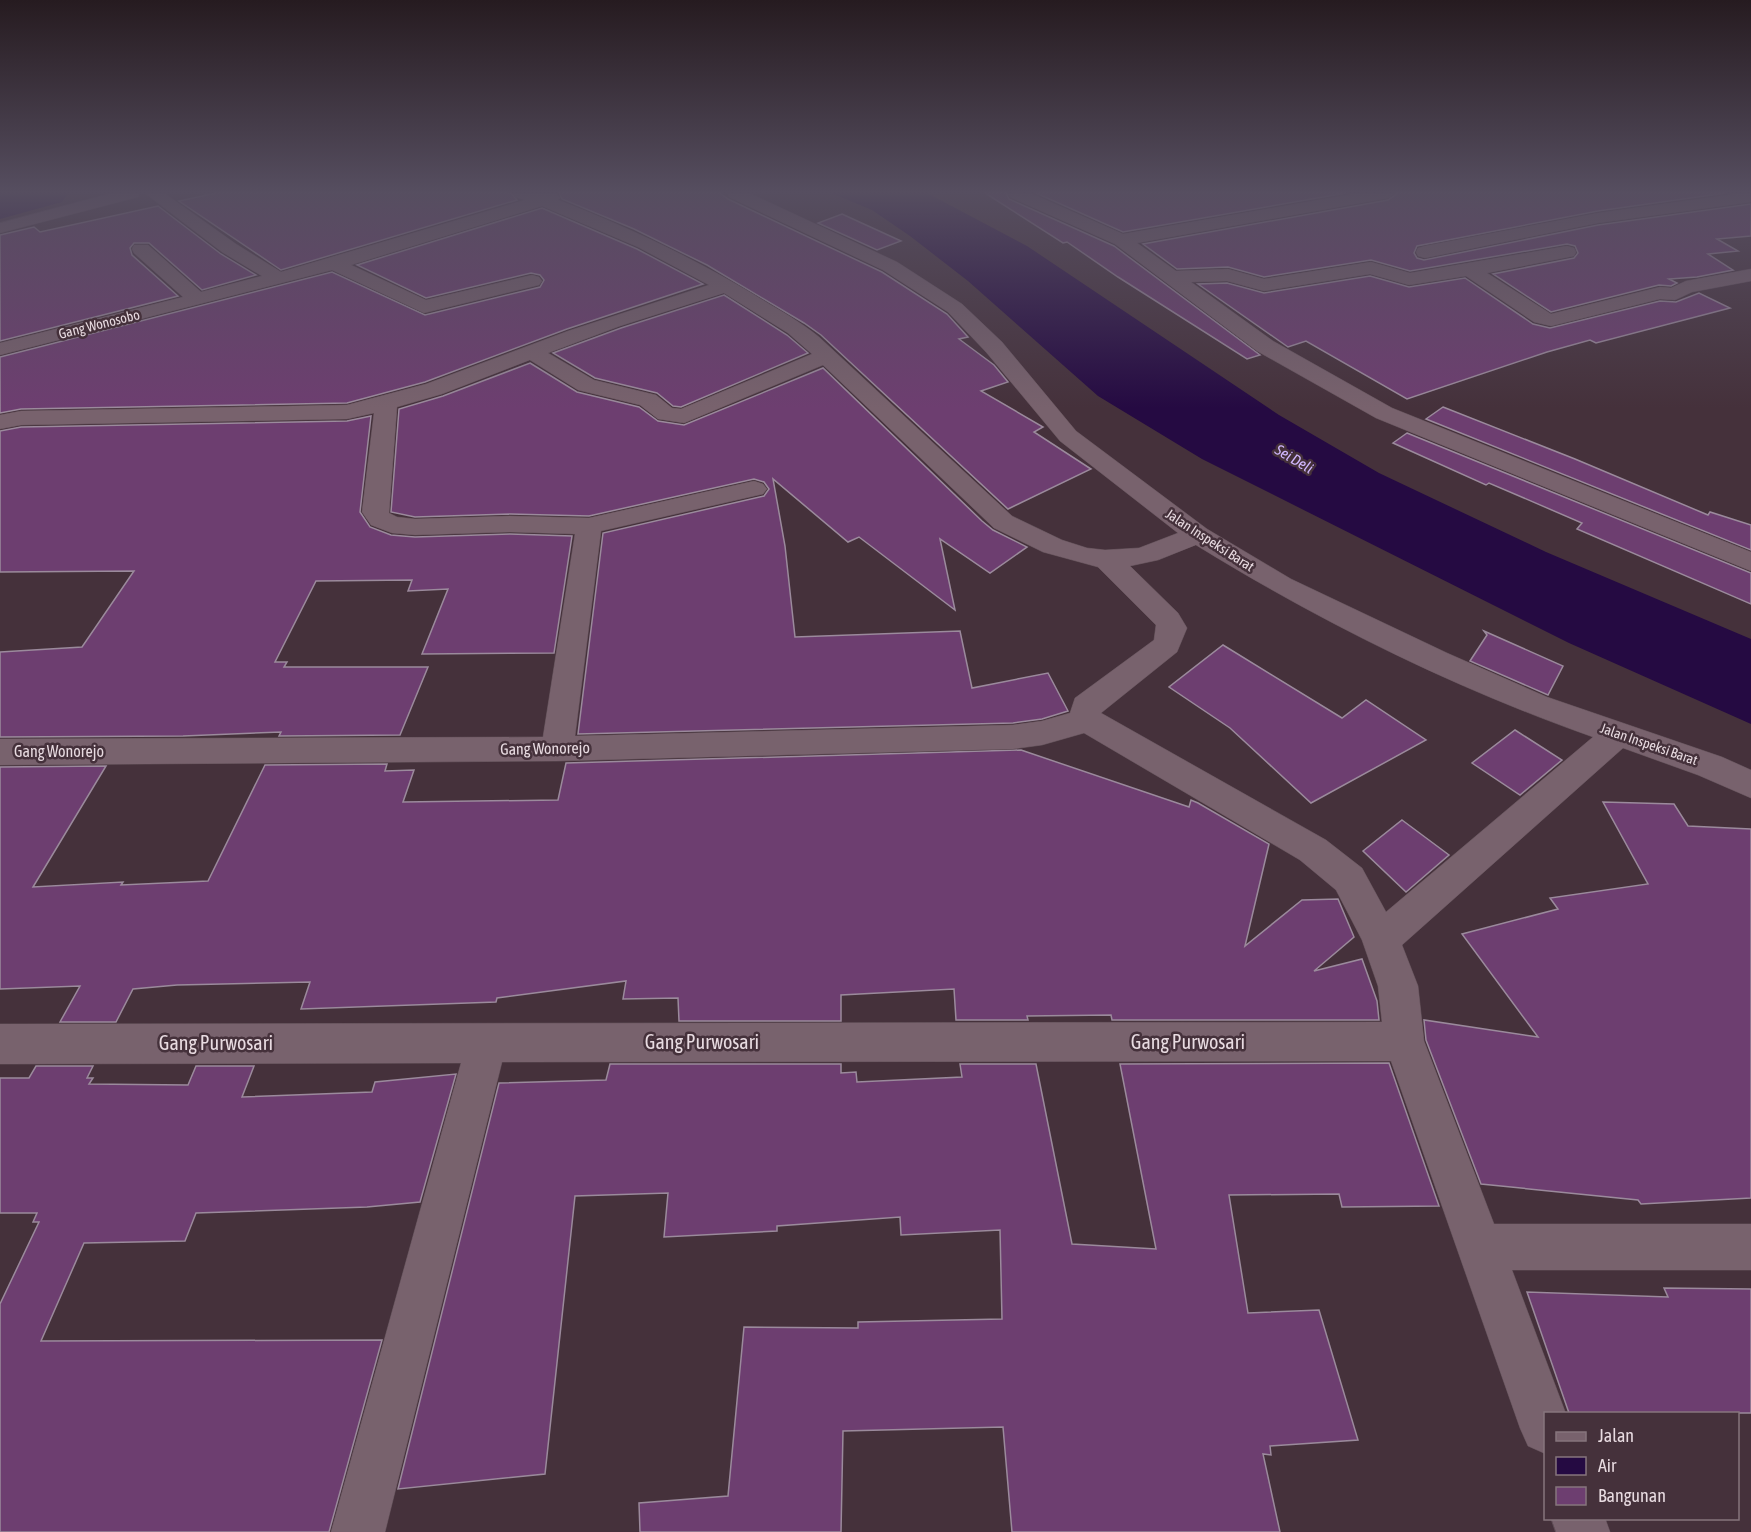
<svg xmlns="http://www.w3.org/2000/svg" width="1751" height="1532" font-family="'Asap Condensed',sans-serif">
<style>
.water{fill:#250a42}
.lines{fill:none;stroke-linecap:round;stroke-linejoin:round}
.river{fill:#250a42;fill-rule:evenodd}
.building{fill:#6d3e70;stroke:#9b8a9c;stroke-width:1.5}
.minor-casing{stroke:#604f57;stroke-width:1}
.minor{fill:#78626d;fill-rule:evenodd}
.labels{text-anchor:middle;stroke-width:5;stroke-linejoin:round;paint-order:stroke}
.far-street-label{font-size:14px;fill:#e8dbe1;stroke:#45313b}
.far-water-label{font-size:15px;font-style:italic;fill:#d1b7fe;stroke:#45313b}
.street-label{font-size:16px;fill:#e8dbe1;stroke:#45313b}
.near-street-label{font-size:20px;fill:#e8dbe1;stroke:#45313b}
</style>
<rect width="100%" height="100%" fill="#45313b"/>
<polygon class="water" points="831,193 927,193 1027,246 1279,415 1379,473 1546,552 1751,639 1751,724 1569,643 1202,459 1098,396 968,281 910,236 872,210"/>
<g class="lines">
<polygon class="river" points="0,193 68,193 62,202 0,219"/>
</g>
<g class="building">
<polygon points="216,193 511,193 517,200 281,270 179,201"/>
<polygon points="559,193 720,193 728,199 882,272 947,314 968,337 959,339 994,365 1008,382 981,391 1043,427 1034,432 1091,469 1008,509 821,335 804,323 707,265 634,229 562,199"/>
<polygon points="985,193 1006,193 1009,199 1114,246 1260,355 1247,359 1118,277 1067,242 1063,243"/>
<polygon points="1036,193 1346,193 1123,232"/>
<polygon points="1398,193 1726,193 1598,211 1417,246 1414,253 1417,258 1424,260 1598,225 1751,204 1751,236 1717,239 1738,251 1708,254 1733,270 1697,277 1669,279 1677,283 1671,286 1659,285 1551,312 1493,274 1574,258 1578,253 1575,246 1567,244 1410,271 1371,260 1264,277 1228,267 1177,269 1143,244 1388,200"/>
<polygon points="158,206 221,254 256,275 202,290 149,243 134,243 130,248 132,255 178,296 0,341 0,235 34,227 40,232"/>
<polygon points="542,208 637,249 703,284 567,329 425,382 347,403 21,409 0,413 0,357 332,272 425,315 540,287 544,280 540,275 531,273 426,298 357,265"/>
<polygon points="842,214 901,241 877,250 818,223"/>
<polygon points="1370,276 1409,287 1465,278 1533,324 1550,328 1660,301 1676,302 1699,293 1730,308 1596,343 1590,340 1547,352 1407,399 1306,341 1288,347 1198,284 1227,283 1264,293"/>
<polygon points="724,295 787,335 808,353 681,407 673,406 657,393 595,378 553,353 621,328"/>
<polygon points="530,363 577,392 639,407 658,421 684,425 823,368 982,521 993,530 1027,547 990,573 940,539 955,610 859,537 848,542 773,479 785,546 795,637 960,631 972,688 1048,673 1068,711 1042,719 1013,723 578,734 603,533 764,496 769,489 764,482 754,479 589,516 510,514 415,517 391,512 399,409 443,396"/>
<polygon points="1443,407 1575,459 1708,515 1710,512 1751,525 1751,550 1426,419"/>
<polygon points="371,416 360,512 370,527 391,535 415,537 510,534 572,536 554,653 422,654 448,589 408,591 412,580 316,581 275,662 287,662 284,667 428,667 400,735 279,736 281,732 183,736 0,737 0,652 82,647 134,571 0,572 0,431 21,427 347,421"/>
<polygon points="1407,433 1751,573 1751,604 1577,529 1582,523 1489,483 1486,485 1393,443"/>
<polygon points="1484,631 1563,666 1548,695 1470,661 1487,635"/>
<polygon points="1223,645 1342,718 1366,700 1426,740 1311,803 1230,728 1169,687"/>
<polygon points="1515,730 1562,760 1520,795 1472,763"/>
<polygon points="1021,750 1189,807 1191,800 1198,803 1269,844 1245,946 1302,900 1338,899 1354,937 1314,971 1362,959 1377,1001 1379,1020 1112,1020 1111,1015 1027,1016 1028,1020 956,1020 954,989 841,995 841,1021 679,1021 678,998 623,999 626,981 497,998 496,1002 301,1009 310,982 177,985 133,989 116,1022 60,1022 80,986 0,989 0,767 106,766 33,887 123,882 121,885 208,881 265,765 387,764 385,771 414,770 403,802 558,800 566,763"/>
<polygon points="1603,802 1674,804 1688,826 1751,829 1751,1198 1641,1204 1638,1200 1481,1184 1426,1040 1424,1020 1538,1037 1462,934 1558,909 1550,898 1648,884"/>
<polygon points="1402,820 1449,855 1406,892 1363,851"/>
<polygon points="1389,1063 1439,1206 1342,1207 1339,1194 1229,1195 1248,1313 1319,1310 1358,1440 1270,1446 1271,1455 1263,1454 1280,1532 1012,1532 1003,1427 843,1431 841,1532 640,1532 639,1503 728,1496 744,1327 858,1328 858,1322 1002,1319 1000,1230 901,1235 900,1217 777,1226 777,1231 664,1237 668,1193 575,1196 545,1474 398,1489 499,1083 606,1080 610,1064 841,1064 841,1073 856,1072 857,1082 962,1077 960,1064 1036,1064 1072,1244 1156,1249 1120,1064"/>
<polygon points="36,1066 93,1066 87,1078 93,1078 89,1084 188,1085 196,1066 254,1066 242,1097 372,1092 375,1082 456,1074 420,1202 367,1207 196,1213 185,1241 84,1243 41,1341 382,1340 329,1532 0,1532 0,1304 39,1222 33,1222 37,1213 0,1213 0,1078 29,1078"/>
<polygon points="1664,1288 1751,1289 1751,1413 1569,1413 1527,1292 1668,1297"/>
</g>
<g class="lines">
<g class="minor-casing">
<g id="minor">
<polygon points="112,193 140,193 138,197 0,233 0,223"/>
<path d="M145,193H164L236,244L281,272L525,200L515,197L513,193L557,194L560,198L558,200C626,226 691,257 753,294C775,308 798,320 819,337L1012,516L1062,540L1087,548L1105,550L1139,548L1178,533L1060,441L986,352L948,312L883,270L729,197L727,193H749L897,262L962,304L1002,342L1076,431L1207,529L1291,579L1447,653L1547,697L1722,757L1751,770V798L1698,775L1623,748L1402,945L1418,986L1424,1041L1494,1224H1751V1270H1512L1566,1414H1546V1454L1528,1446L1520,1428L1391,1061L502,1062L385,1532H331L461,1063L0,1064V1024L1382,1022L1378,986L1362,940L1336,890L1300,860L1084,733L1042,745L1013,749L557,761L0,765V739L543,737L575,534L510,532L415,535L392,533L371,525L362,512L374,413L347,419L21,425L0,429V415L21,411L347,405L426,384L568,331L709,285L638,247L542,206L351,265L426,300L532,275L539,277L542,281L539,285L424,313L332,270L0,355V343L183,297L134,253L132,249L134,245H148L201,292L262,276L222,252ZM724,293L788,333L812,354L681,409L672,408L656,395L594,380L548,353L620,326ZM530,360L578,390L640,405L658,419L684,423L823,365L994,528L1043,552L1098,567L1156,625L1154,640L1075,698L1070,713L1042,721L1013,725L575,736L601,531L763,494L767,489L763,484L754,481L589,518L510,516L415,519L397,517L389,513L397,407L442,394ZM1196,545C1321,622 1454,688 1593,737L1386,912L1362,868L1326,840L1101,713L1177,652L1187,628L1178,613L1130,566L1158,560Z"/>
<polygon points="1008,193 1030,193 1123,234 1359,193 1396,193 1388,198 1137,243 1176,271 1228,269 1264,279 1371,262 1410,273 1567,246 1574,248 1576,252 1574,256 1487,273 1551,314 1660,287 1671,288 1686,281 1751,269 1751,281 1692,292 1675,300 1660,299 1551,326 1534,322 1466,276 1409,285 1370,274 1264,291 1227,281 1191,282 1273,341 1392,408 1751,552 1751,571 1376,418 1257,351 1115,244 1010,197"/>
<polygon points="1743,193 1751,193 1751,202 1598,223 1425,258 1418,256 1416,252 1418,248 1425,246 1598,213"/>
<polygon points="1551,1518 1605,1518 1610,1532 1556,1532"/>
</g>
</g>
<use href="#minor" class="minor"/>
</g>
<linearGradient id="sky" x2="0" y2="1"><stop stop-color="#261b20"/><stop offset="0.47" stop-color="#564e60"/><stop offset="1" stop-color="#564e60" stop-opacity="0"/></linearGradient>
<rect width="1751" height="408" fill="url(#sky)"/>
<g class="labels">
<g class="far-street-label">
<text transform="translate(99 324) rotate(-14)" y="5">Gang Wonosobo</text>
<text transform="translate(1210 540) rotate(33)" y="5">Jalan Inspeksi Barat</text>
<text transform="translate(1649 744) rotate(19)" y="5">Jalan Inspeksi Barat</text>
</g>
<g class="far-water-label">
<text transform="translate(1294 459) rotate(31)" y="5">Sei Deli</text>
</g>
<g class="street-label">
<text transform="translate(545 748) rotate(-1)" y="6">Gang Wonorejo</text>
<text x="59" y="757">Gang Wonorejo</text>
</g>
<g class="near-street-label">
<text x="702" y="1049">Gang Purwosari</text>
<text x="1188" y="1049">Gang Purwosari</text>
<text x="216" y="1050">Gang Purwosari</text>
</g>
</g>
<rect x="1544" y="1412" width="195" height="108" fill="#45313b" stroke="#86757d" stroke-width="1.5"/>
<rect x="1556" y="1432" width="30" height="9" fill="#78626d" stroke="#86757d" stroke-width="1.5"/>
<text x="1598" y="1442" font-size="18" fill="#e8dbe1">Jalan</text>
<rect x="1556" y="1457" width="30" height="18" fill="#250a42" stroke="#86757d" stroke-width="1.5"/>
<text x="1598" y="1472" font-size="18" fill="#e8dbe1">Air</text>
<rect x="1556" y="1487" width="30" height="18" fill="#6d3e70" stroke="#86757d" stroke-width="1.5"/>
<text x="1598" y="1502" font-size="18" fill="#e8dbe1">Bangunan</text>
</svg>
